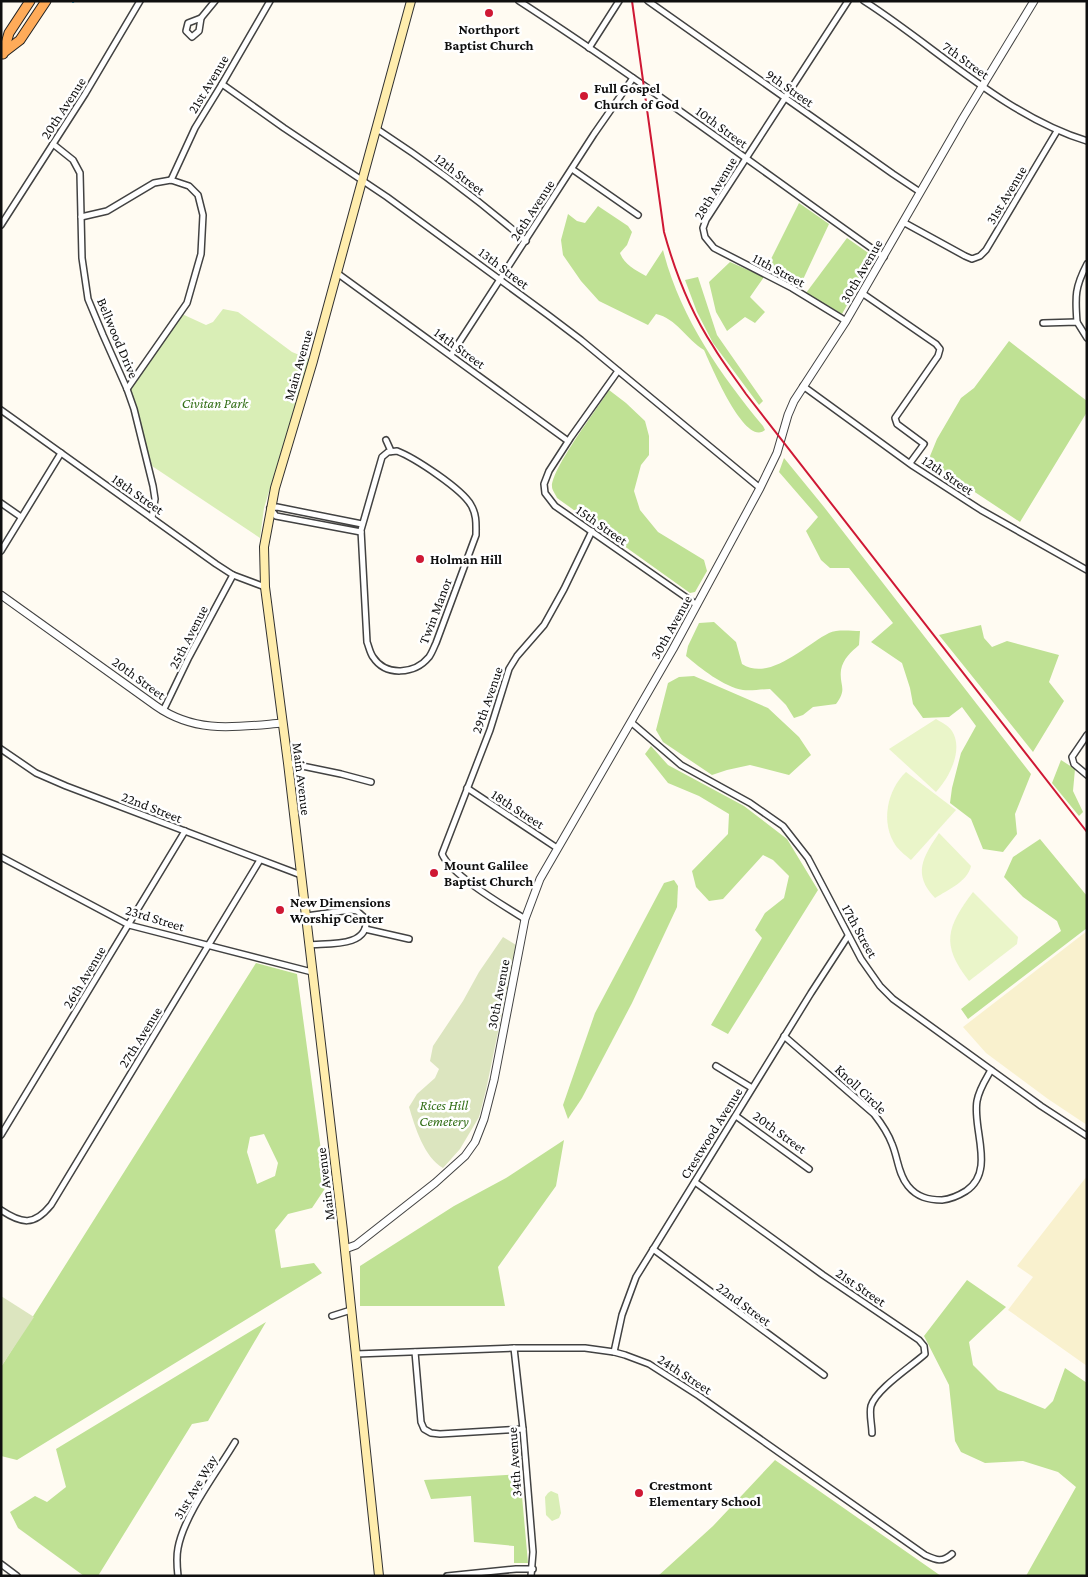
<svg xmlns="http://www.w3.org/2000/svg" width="1088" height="1577" font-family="'Crimson Pro',serif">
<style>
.farmland{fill:#f9f1ce}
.green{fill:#d9eeb6}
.forest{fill:#bfe194;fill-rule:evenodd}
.cemetery{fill:#dce5bf}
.pitch{fill:#eaf5c9}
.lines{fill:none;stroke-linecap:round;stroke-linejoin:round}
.stream{stroke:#30a9db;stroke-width:2}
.minor-casing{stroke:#424242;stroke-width:8}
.tertiary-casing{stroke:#424242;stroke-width:9}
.secondary-casing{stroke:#313131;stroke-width:10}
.trunk-casing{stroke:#202020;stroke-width:11}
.minor{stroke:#fff;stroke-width:5}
.tertiary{stroke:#fff;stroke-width:7}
.secondary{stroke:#ffedad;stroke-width:8}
.trunk{stroke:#ffab59;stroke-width:9}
.rail{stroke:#cf1834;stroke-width:2}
.poi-dot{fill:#cf1834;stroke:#fff;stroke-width:2}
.labels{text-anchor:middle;stroke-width:5;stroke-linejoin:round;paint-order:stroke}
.poi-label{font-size:14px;font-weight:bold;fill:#0f0f0f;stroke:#fff;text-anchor:start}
.street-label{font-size:14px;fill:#0f0f0f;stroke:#fff}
.park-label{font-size:14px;font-style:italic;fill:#336f18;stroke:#fff}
</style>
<rect width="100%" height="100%" fill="#fffbf2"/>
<g class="farmland">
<polygon points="1087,931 1087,1125 1048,1099 986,1053 963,1027"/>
<polygon points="1087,1176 1087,1366 1008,1310 1033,1277 1017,1266"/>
</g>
<g class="green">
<polygon points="223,309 238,312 292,352 309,359 264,508 260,538 149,464 136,413 136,405 130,390 182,314 206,325 213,322"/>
<polygon points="551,1491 558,1494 561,1513 559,1518 552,1521 546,1515 545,1497 548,1493"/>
</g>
<g class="forest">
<polygon points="799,203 829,224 799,288 765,271"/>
<path d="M598,206L628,226L632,232L627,245L620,253C624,264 635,270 646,276L663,250C680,317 720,374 763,426L765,430C745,448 710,363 704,350C687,340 676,318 656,314L648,325L599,301L581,281L563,255L561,240L568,214L577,221L585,223Z"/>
<polygon points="847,238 874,257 842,314 806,293"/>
<polygon points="730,262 764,277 750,297 765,312 755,323 745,317 727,331 716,312 709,282"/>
<polygon points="698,277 717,335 763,401 759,405 713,343 697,312 685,280"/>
<polygon points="1009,341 1087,401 1087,412 1020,522 928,461 937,439 961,398 974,388"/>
<path d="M609,390L626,403L645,421L649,436V455L641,465L634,491L640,510L658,532L704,560L707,571L695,592L690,593L557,498C556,495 552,490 552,487C551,469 598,408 609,390Z"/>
<polygon points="784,458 824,507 1031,774 1015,814 1017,834 1003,852 983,849 971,819 950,803 952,788 961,753 976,726 962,707 949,717 923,718 913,704 910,688 902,663 871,642 893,623 849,568 830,568 821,560 806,531 818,517 779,472"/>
<path d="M714,622L736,642L742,664C770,682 805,645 829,633C837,629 851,631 860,631L859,645C851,652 843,659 841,670C839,686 848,688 836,704L813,707L803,715L794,718L786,705L770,689C762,689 752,691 743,690C724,687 700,668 686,656L688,646L699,623Z"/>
<polygon points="981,625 984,638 992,647 1007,641 1059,655 1049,682 1064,701 1033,752 939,635"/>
<polygon points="694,676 768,708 799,737 811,755 789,775 750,765 727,770 712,775 663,742 656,730 668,683 679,677"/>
<polygon points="651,746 668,765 744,806 787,839 818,890 728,1034 711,1025 762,938 755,930 765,913 784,898 789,876 773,860 763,855 723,899 709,901 696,887 692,871 728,834 729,814 699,796 668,783 645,754"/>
<polygon points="1061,760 1075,769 1073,791 1083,812 1079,816 1052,783"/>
<polygon points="1040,839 1087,896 1087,928 968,1019 961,1009 1061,931 1057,921 1023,897 1004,877 1013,857"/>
<polygon points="674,880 678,886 677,907 632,1003 582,1098 568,1119 563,1105 595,1013 664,883"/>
<path d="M256,963L297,974L326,1187L312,1208L288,1214L275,1230L281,1268L314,1263L322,1273L17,1460L1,1456V1367ZM264,1134L278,1163L275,1176L257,1184L247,1152L250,1137Z"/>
<polygon points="564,1140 556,1186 498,1267 505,1306 360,1306 360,1266 454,1206 506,1178"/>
<polygon points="967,1280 1006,1307 969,1342 973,1365 998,1390 1045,1409 1053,1401 1065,1368 1087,1383 1087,1576 1026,1576 1076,1487 1058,1472 1023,1461 985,1463 961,1452 955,1441 949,1385 924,1336"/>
<polygon points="266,1322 208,1421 192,1424 98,1576 84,1576 18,1528 10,1512 35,1496 47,1502 66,1487 56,1449"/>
<polygon points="775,1460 941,1576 658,1576 713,1526"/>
<polygon points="520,1474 528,1563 514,1563 514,1546 474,1542 471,1496 431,1499 424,1480"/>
</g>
<g class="cemetery">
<path d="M503,937L516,945L486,1090L479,1117L460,1149L443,1168C424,1157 415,1127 409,1107L417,1094L435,1078L439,1069L430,1061L433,1046L463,1001L479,972Z"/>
<polygon points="1,1296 34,1317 1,1367"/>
</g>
<g class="pitch">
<path d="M936,719C941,722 949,726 952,731C964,750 949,778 936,792L889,749Z"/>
<path d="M906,772L956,810L911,860C906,856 900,851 896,846C880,823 887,790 906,772Z"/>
<path d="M939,833L971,866C968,881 948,890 935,898C912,874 923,857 939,833Z"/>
<path d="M973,892L1018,937L1017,944L969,981C940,944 947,927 973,892Z"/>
</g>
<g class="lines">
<polyline class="stream" points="73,2 74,1"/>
<g class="minor-casing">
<g id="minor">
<path d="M519,1C644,82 762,171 884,257"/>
<polyline points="648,1 893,174 920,192"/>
<path d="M864,1C936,47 1005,116 1087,141"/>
<polygon points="201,18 199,31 192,37 186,31 188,23"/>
<polyline points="201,18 215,1"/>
<polyline points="589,48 619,1"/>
<polyline points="222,84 284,128 387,197 548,315 581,340 760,488"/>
<path d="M377,129C429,163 479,200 526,241"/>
<polyline points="53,144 73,160 80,173 82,258 88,299 103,335 127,389 134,409 153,486 155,499 152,518"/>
<polyline points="572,169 638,215"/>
<polyline points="171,180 195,128 222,84 270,1"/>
<polyline points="81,217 107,211 154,183 171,180 189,186 198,195 203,215 201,254 187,303 127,389"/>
<polyline points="903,222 965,256 972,259 980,256 986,250 1057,131"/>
<polyline points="1,225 85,94 140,1"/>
<polyline points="337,273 568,441"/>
<polyline points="862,293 936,344 940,349 938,356 895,418 897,424 924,444 910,463"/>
<polyline points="846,321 792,288 714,248 705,237 703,228 706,220 848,1"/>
<path d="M1077,322C1075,296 1075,287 1087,264"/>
<polyline points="1043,323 1077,322 1087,338"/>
<polyline points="451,355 594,134 633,78"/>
<polyline points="618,371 571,437 549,471 544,484 545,493 555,506 697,605"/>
<polyline points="803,386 913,466 981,510 1087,570"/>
<polyline points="1,410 216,564 233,575 265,587"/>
<polyline points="386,440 391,451"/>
<path d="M397,451C415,458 462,489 471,505C477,515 476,525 476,535L436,643C434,647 432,653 429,657C415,674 386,677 373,657C370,653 369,647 367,642L361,530L382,457L388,452Z"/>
<polyline points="1,503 21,517"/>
<polyline points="361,532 276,516 270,508 277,507 362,524"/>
<polyline points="1,551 61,453"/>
<polyline points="163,711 189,657 233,575"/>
<polyline points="632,723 681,765 750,803 783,826 808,858 861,959 880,986 893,999 1041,1106 1087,1136"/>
<polyline points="1087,735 1072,757 1074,764 1087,775"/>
<polyline points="1,749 36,773 66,786 301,875"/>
<polyline points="288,763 341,774 371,782"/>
<polyline points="467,788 557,848"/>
<polyline points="1,857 129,925 312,972"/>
<path d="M306,916L351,910L357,911L366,919C369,948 327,943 309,945"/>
<path d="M525,919C504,906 451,875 442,854L490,730L509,669L517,656L544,625L564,589L592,531"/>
<polyline points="365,929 409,939"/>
<path d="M784,1036L874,1114C881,1123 888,1133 892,1144C898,1158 898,1174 908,1186C917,1197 928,1200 942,1200C952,1199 958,1196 966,1191C996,1171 972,1129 977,1101C979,1089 986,1079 991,1070"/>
<polyline points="716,1066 752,1088"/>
<polyline points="736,1116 809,1169"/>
<polyline points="1,1135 185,831"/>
<path d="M695,1182L823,1275L919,1340L924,1346L925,1354C912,1366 876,1389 871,1406C869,1414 872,1425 872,1433"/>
<path d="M1,1210C22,1224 34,1226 51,1205L260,860"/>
<polyline points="653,1249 824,1375"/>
<polyline points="332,1316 351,1310"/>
<polyline points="514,1348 523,1429 533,1552 531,1576"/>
<polyline points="415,1352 421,1422 424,1429 431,1433 440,1434 523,1429"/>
<polyline points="614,1352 622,1315 636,1277 811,993 848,936"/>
<path d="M356,1354L514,1348H585L614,1352L625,1355L649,1364L699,1396L925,1555C936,1560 942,1563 952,1554"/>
<polyline points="1,1564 17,1576"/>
<path d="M178,1576C177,1567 176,1558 178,1548C184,1515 217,1472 235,1442"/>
<polyline points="447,1576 516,1569 533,1569"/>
</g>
</g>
<g class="tertiary-casing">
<g id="tertiary">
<path d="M1,595L156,706C196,734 236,727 282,723"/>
<polyline points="345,1249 356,1245 435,1183 465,1156 475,1142 484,1119 494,1080 525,919 540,879 673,649 760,488 777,453 788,415 794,401 846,321 963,118 1034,1"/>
</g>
</g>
<g class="secondary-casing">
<polyline id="secondary" points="379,1576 343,1231 288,763 265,587 264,547 275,488 313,361 411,1"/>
</g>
<g class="trunk-casing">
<g id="trunk">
<polyline points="3,53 20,40 46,1"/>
<polyline points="3,54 9,33 30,1"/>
</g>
</g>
<use href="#minor" class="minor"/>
<use href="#tertiary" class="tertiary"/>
<use href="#secondary" class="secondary"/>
<use href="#trunk" class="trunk"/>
<path class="rail" d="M632,1L664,232C675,272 690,311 713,346C723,363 735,378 746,394L1087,832"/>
</g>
<g class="poi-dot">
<circle cx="489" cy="13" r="5"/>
<circle cx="584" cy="96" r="5"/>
<circle cx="420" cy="559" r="5"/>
<circle cx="434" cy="873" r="5"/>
<circle cx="280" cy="910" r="5"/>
<circle cx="639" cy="1493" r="5"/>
</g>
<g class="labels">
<g class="poi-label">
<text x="489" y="34" text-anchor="middle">Northport<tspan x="489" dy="16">Baptist Church</tspan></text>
<text x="594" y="93">Full Gospel<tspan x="594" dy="16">Church of God</tspan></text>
<text x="430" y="564">Holman Hill</text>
<text x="444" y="870">Mount Galilee<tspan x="444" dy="16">Baptist Church</tspan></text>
<text x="290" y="907">New Dimensions<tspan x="290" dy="16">Worship Center</tspan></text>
<text x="649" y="1490">Crestmont<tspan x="649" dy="16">Elementary School</tspan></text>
</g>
<g class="street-label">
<text transform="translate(966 60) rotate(36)" y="5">7th Street</text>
<text transform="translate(208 84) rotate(-59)" y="5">21st Avenue</text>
<text transform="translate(790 88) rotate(35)" y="5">9th Street</text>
<text transform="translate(63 108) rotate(-57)" y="5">20th Avenue</text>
<text transform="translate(722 127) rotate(36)" y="5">10th Street</text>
<text transform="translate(460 174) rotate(37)" y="5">12th Street</text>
<text transform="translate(715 188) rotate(-59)" y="5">28th Avenue</text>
<text transform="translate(1006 195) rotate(-59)" y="5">31st Avenue</text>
<text transform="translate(532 210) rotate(-57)" y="5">26th Avenue</text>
<text transform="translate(504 268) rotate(37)" y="5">13th Street</text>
<text transform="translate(779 270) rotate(28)" y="5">11th Street</text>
<text transform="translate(861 271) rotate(-60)" y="5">30th Avenue</text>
<text transform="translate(118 338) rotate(67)" y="5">Bellwood Drive</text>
<text transform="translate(460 348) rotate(36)" y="5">14th Street</text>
<text transform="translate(298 365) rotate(-74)" y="5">Main Avenue</text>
<text transform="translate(948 475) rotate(34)" y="5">12th Street</text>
<text transform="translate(138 494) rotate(35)" y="5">18th Street</text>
<text transform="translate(602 525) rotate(35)" y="5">15th Street</text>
<text transform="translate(435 611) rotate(-69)" y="5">Twin Manor</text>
<text transform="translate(671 627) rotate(-61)" y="5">30th Avenue</text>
<text transform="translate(188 637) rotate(-63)" y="5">25th Avenue</text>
<text transform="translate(139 678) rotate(36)" y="5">20th Street</text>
<text transform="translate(487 700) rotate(-71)" y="5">29th Avenue</text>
<text transform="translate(302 779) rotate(83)" y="5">Main Avenue</text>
<text transform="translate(152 807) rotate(21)" y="5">22nd Street</text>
<text transform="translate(518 809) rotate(33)" y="5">18th Street</text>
<text transform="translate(155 918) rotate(17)" y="5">23rd Street</text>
<text transform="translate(860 931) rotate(61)" y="5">17th Street</text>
<text transform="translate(84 977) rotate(-59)" y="5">26th Avenue</text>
<text transform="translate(498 994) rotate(-79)" y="5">30th Avenue</text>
<text transform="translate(140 1037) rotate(-58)" y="5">27th Avenue</text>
<text transform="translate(861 1089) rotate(43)" y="5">Knoll Circle</text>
<text transform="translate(780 1132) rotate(36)" y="5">20th Street</text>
<text transform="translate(711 1133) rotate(-58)" y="5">Crestwood Avenue</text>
<text transform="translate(325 1184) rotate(-97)" y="5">Main Avenue</text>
<text transform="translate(861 1287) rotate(34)" y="5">21st Street</text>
<text transform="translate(744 1304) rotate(36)" y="5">22nd Street</text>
<text transform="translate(685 1374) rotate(33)" y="5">24th Street</text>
<text transform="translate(514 1462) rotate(-94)" y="5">34th Avenue</text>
<text transform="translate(195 1487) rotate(-59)" y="5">31st Ave Way</text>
</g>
<g class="park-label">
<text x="215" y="408">Civitan Park</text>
<text x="444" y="1110">Rices Hill<tspan x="444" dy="16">Cemetery</tspan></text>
</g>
</g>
<rect width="1088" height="1577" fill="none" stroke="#0f0f0f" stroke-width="5"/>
</svg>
